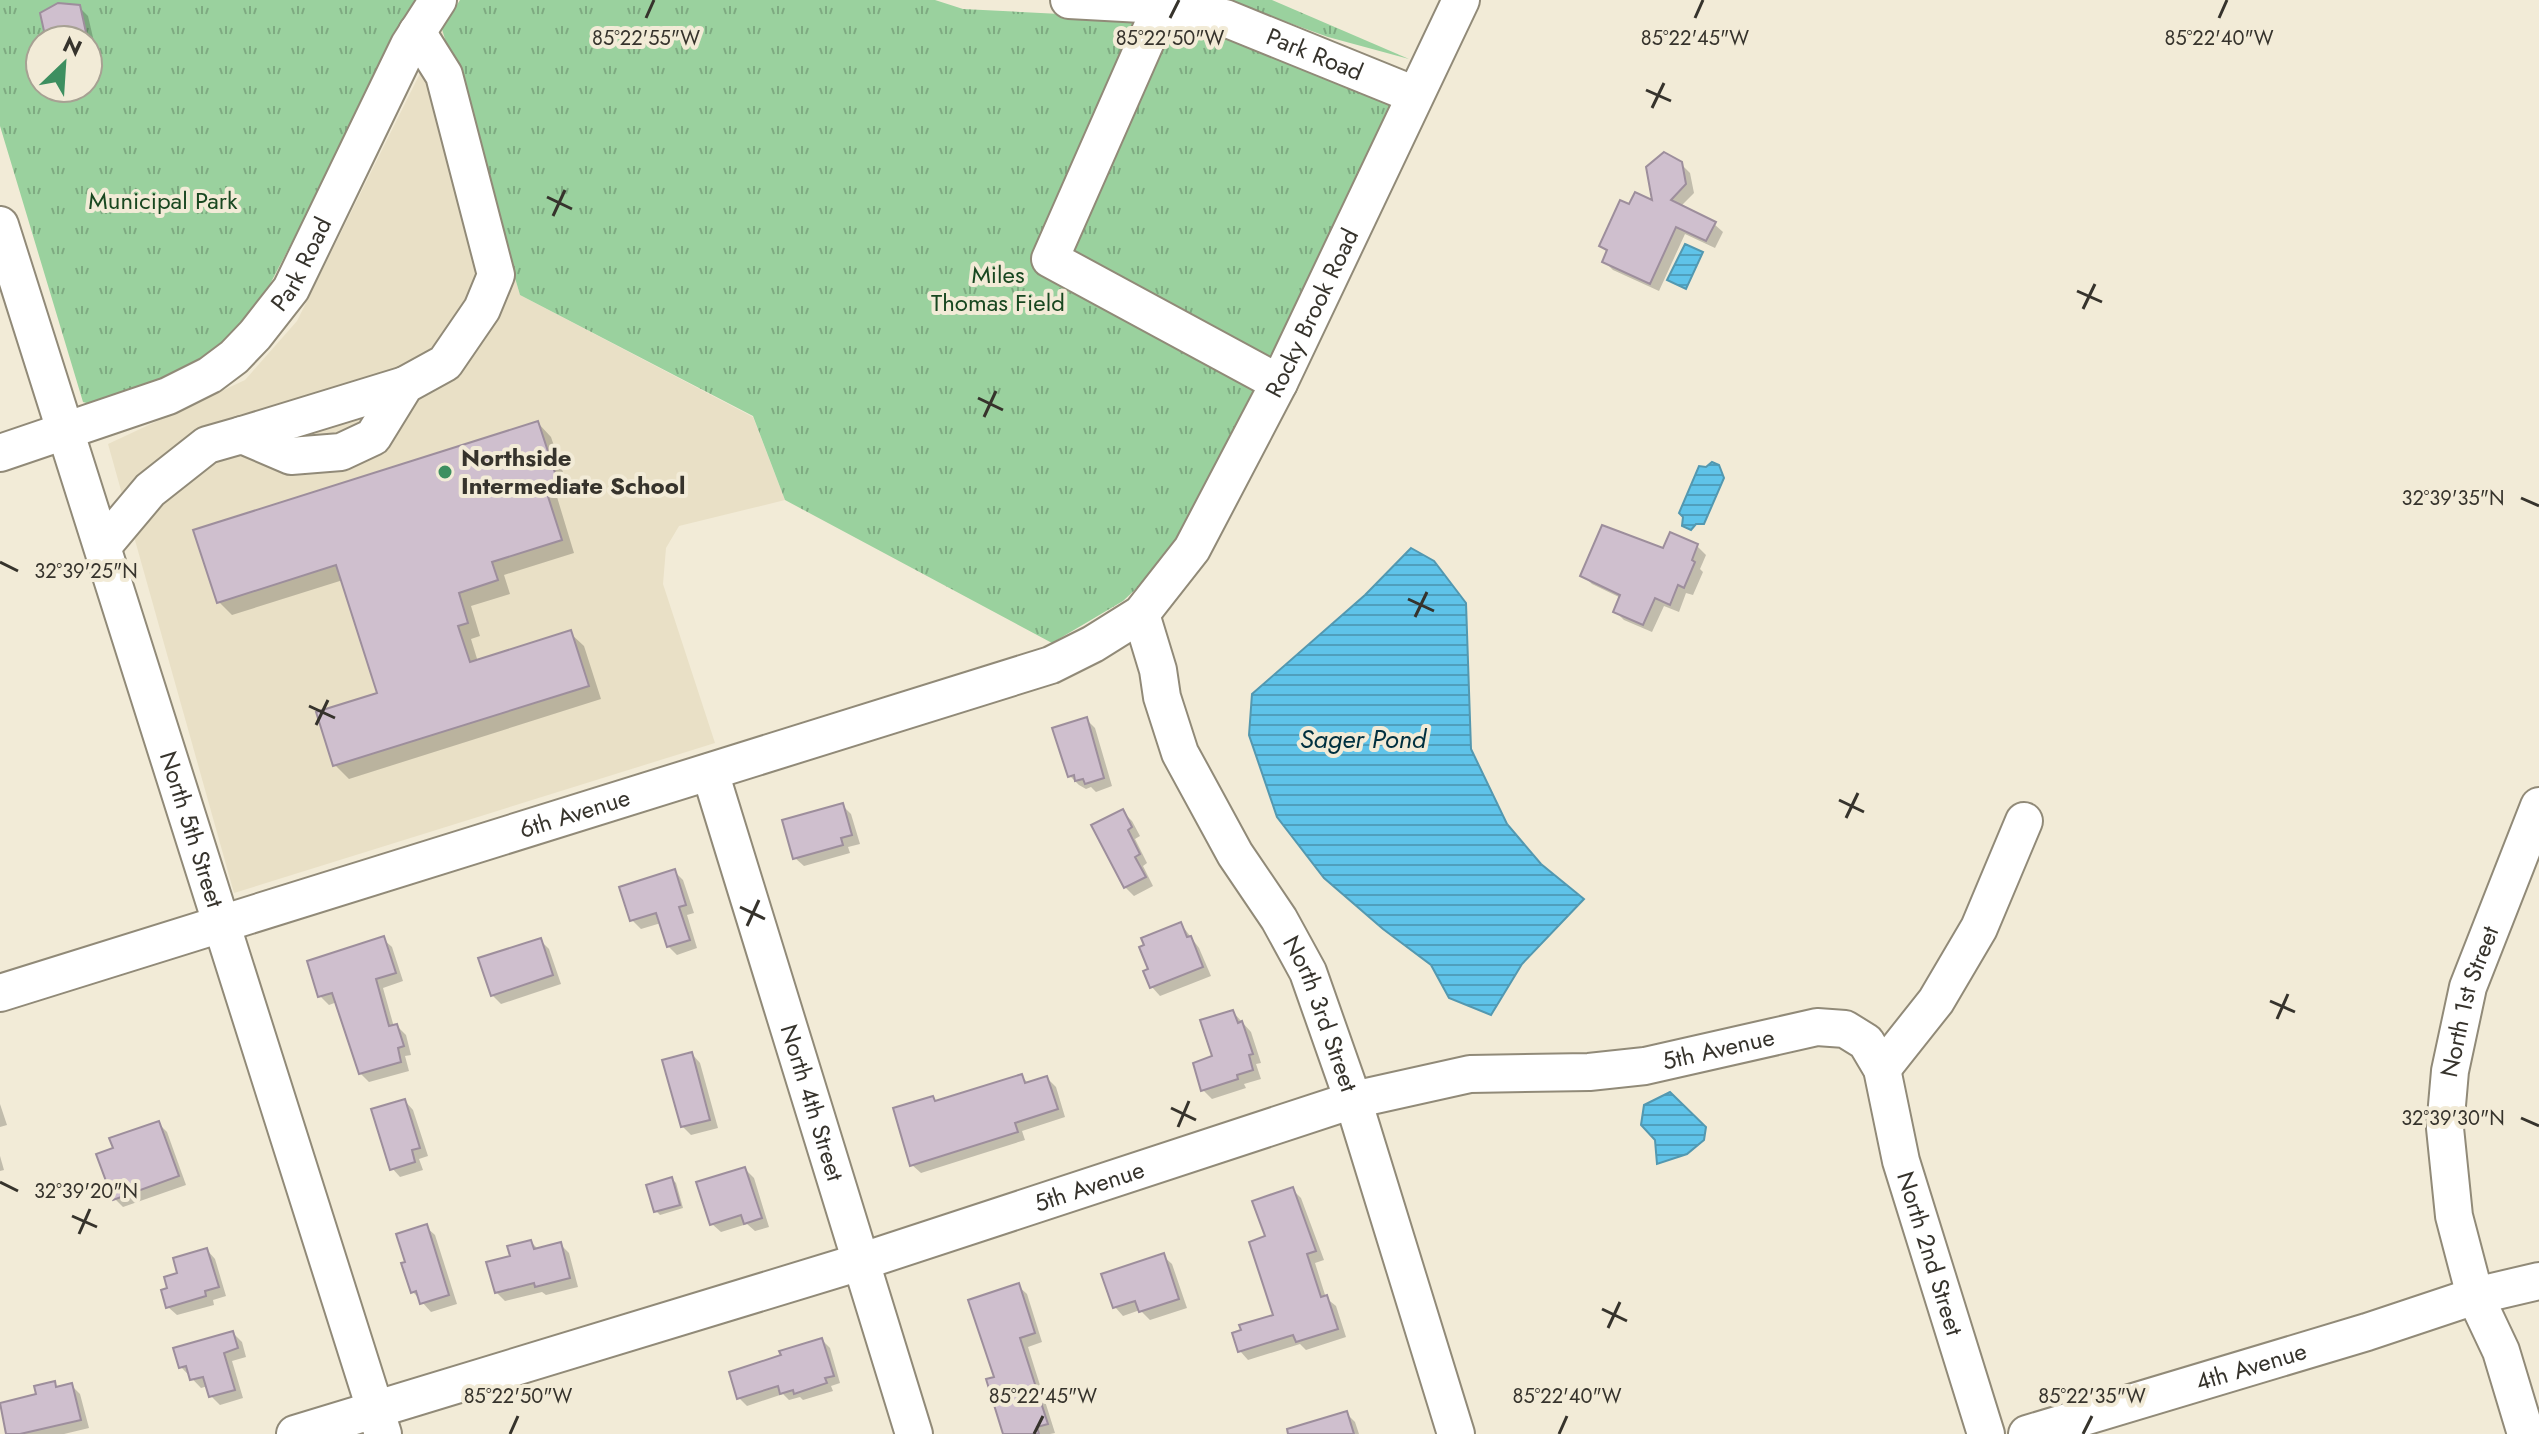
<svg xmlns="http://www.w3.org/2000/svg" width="2539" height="1434" font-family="Jost,sans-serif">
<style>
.built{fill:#e9e0c6}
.grass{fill:url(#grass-tufts);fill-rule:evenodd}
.water{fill:url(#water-rules);stroke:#5398b0;stroke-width:2}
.shadow{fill:#0003}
.building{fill:#cfbfce;stroke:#9d8e9c;stroke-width:2}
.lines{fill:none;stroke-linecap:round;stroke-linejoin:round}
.minor-casing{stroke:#918a78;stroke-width:40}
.minor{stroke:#fff;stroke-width:36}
.ticks{fill:none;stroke:#36332c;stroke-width:3}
.poi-dot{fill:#3d8f60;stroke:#f2ebd7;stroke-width:3}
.labels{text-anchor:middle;stroke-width:8;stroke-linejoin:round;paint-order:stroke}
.street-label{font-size:24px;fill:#36332c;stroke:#f2ebd7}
.park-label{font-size:24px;fill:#184720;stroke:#f2ebd7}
.poi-label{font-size:24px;font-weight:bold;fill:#36332c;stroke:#f2ebd7;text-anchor:start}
.water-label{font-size:26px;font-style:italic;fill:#00303f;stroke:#f2ebd7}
.ticks-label{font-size:20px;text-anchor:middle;fill:#36332c;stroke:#f2ebd7;stroke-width:8;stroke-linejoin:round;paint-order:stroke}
</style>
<defs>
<pattern id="grass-tufts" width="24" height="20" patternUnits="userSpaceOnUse" patternTransform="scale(2)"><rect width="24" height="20" fill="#9ad19e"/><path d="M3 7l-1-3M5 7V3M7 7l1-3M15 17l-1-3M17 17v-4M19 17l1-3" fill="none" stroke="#7eaa81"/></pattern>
<pattern id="water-rules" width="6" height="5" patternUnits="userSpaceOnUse" patternTransform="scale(2)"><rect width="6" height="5" fill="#5fc3e9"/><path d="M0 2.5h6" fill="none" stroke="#4f9fbd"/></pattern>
</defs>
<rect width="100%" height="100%" fill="#f2ebd7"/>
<polygon class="built" points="442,29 520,295 753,417 785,500 679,526 666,548 663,584 715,743 234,893 108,444 245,380 297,321"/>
<g class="grass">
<path d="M0,0H419L258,307L237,338L207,358L145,388L97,406L83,402L0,126ZM40,40H88V88H40Z"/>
<polygon points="460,0 935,0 963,9 1080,15 1220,32 1392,103 1210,490 1171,556 1123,601 1052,643 785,500 753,416 520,295 442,29"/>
<polygon points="1226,0 1272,0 1409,59 1328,37"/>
</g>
<g class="water">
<polygon points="1685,244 1703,252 1686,289 1667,280"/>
<polygon points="1712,462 1719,465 1724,478 1704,524 1696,524 1691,530 1682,526 1683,517 1679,513 1699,466 1706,467"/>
<polygon points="1411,548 1434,561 1466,603 1471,749 1507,824 1541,864 1584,899 1522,964 1491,1015 1449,998 1431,965 1383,929 1324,878 1277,817 1249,735 1252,694 1365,595"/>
<polygon points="1670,1092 1706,1127 1704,1140 1687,1154 1657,1164 1655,1140 1641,1125 1644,1105"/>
</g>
<g class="shadow">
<polygon points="79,7 88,16 95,46 88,47 88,40 48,40 42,14"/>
<polygon points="1681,164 1690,173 1694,193 1680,207 1714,224 1723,232 1715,248 1685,234 1659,291 1613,270 1604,261 1608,253 1601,246 1630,207 1654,203"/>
<polygon points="538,423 551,437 570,493 557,497 574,553 504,575 510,594 471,606 480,636 471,639 478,662 570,633 584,646 601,699 349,779 335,765 380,694 343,580 232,615 219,602"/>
<polygon points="1697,546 1706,555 1700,569 1703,572 1693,595 1686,593 1679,612 1664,606 1652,632 1624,620 1615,611 1621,598 1592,584 1583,575 1664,551"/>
<polygon points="1086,719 1095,728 1112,786 1096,792 1091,787 1086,789 1079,785 1070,776"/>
<polygon points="842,805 851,814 860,844 848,847 850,853 804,866 795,858"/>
<polygon points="1123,812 1132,821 1140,836 1135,839 1147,863 1143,866 1153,886 1134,896 1125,887"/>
<polygon points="674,871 683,880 694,913 687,915 697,948 677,955 668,946 661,923 641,929 632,920"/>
<polygon points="1181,924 1199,948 1211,976 1160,996 1152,987 1151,970"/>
<polygon points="383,939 392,947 403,981 383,988 394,1027 397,1026 406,1035 411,1055 405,1056 409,1071 369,1082 360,1073 337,1002 329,1005 320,996"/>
<polygon points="540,940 549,949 561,984 501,1004 492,995"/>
<polygon points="1233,1012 1251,1032 1261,1063 1256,1064 1261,1079 1244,1084 1246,1088 1212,1099 1203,1090"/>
<polygon points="692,1054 700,1063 718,1128 691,1135 682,1126"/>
<polygon points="1021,1076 1029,1084 1047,1078 1056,1087 1065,1117 1022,1131 1025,1140 921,1173 912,1165 932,1098 937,1103"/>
<polygon points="405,1101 413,1110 428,1156 419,1159 423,1170 400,1177 392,1168"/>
<polygon points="0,1104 7,1125 0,1127"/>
<polygon points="158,1123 167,1132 186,1185 123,1207 114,1198 115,1149"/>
<polygon points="0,1156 4,1170 0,1171"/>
<polygon points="745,1169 754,1178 769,1227 755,1231 747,1224 721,1232 712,1224"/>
<polygon points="672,1179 676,1183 683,1208 660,1215 656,1211"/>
<polygon points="1292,1189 1301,1198 1324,1260 1315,1263 1326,1298 1336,1306 1346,1337 1306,1350 1300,1344 1248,1360 1240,1351 1275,1316 1267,1237"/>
<polygon points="426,1227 435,1235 457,1304 431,1312 413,1292"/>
<polygon points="531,1242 539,1250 561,1245 569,1253 578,1287 546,1295 542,1292 505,1301 496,1292 512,1258"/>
<polygon points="207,1250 215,1259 226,1296 213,1300 214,1305 177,1315 168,1307 170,1289 179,1274"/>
<polygon points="1163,1256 1172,1264 1187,1308 1150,1320 1140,1310 1123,1316 1115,1307"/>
<polygon points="1018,1286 1027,1294 1042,1342 1028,1347 1055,1433 1050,1434 1005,1434 997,1378"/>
<polygon points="233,1333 242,1342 246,1357 232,1361 243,1398 220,1405 211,1396 208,1386 201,1388 181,1367"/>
<polygon points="822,1340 830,1348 840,1383 831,1386 833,1391 803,1400 800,1397 789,1400 783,1394 747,1406 739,1398"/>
<polygon points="54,1384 58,1388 71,1385 80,1394 89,1428 64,1434 9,1434 38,1396"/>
<polygon points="1346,1413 1355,1422 1359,1434 1325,1434"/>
</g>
<g class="building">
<polygon points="58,3 80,5 87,37 46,40 40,13"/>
<polygon points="1664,152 1682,162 1686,184 1671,200 1716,222 1706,241 1676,227 1650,284 1602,262 1607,250 1599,246 1620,200 1629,204 1635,192 1652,200 1646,167"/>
<polygon points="538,421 557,479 544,484 562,540 492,562 498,580 459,593 468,623 458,626 470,662 571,630 589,686 333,766 316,712 377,693 336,565 217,603 193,530"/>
<polygon points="1602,525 1663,548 1670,532 1698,544 1692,560 1695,562 1684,588 1678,585 1670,605 1655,598 1643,625 1613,612 1620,595 1580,576"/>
<polygon points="1087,717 1104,778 1085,784 1083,779 1075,781 1074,775 1068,777 1052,728"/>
<polygon points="843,803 852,835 841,838 843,845 793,859 782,820"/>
<polygon points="1123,809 1132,827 1128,830 1140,854 1135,857 1146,877 1124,888 1091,825"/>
<polygon points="675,869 686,905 679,907 690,940 667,947 656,913 630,921 619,887"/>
<polygon points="1181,922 1187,937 1191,936 1203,967 1150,988 1143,971 1148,969 1139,947 1144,945 1141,938"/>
<polygon points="384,936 396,973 376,979 389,1026 397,1024 404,1046 398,1048 401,1062 359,1074 332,993 318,997 307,961"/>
<polygon points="541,938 553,975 491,996 478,958"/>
<polygon points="1233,1010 1238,1023 1242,1021 1253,1054 1249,1055 1253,1070 1237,1075 1238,1079 1201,1091 1193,1063 1212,1056 1200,1020"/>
<polygon points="692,1052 710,1120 681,1127 662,1060"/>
<polygon points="1022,1074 1025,1083 1047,1076 1058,1109 1015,1123 1018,1132 910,1166 893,1108 933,1096 935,1101"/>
<polygon points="405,1099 420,1148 412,1150 415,1162 390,1170 371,1109"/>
<polygon points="159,1121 179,1176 113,1200 96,1154 113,1148 109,1138"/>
<polygon points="745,1167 762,1218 744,1224 741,1215 710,1225 696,1182"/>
<polygon points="672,1177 680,1205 654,1212 646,1185"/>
<polygon points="1293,1187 1316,1251 1307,1254 1321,1297 1327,1295 1338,1329 1296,1342 1293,1335 1238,1352 1232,1333 1241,1330 1239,1325 1273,1315 1249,1242 1265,1236 1252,1201"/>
<polygon points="427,1224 449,1295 420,1304 416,1291 411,1293 401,1263 405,1262 396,1234"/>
<polygon points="531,1240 534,1249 561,1242 570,1278 535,1287 534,1283 495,1293 486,1262 510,1256 507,1246"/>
<polygon points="207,1248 219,1287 205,1291 206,1296 166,1308 161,1290 167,1288 164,1277 177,1273 173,1258"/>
<polygon points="1164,1253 1179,1299 1139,1312 1135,1301 1113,1308 1101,1274"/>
<polygon points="1019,1283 1035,1333 1020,1338 1048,1424 1037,1427 1039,1434 1003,1434 986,1379 994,1377 968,1300"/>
<polygon points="233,1331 238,1348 224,1353 235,1390 209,1397 203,1377 190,1380 186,1366 179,1368 173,1348"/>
<polygon points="822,1338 834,1376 825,1378 827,1383 794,1394 793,1390 780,1394 778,1386 737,1399 729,1372 781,1355 779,1351"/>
<polygon points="55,1381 56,1387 72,1383 81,1420 20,1434 6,1434 0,1403 36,1394 34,1386"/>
<polygon points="1347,1411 1354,1434 1288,1434 1287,1429"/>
</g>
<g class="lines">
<g class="minor-casing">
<g id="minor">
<path id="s1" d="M1069,0L1142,4L1225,18L1415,95"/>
<polyline points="1161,7 1050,259 1279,383"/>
<path id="s2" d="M0,225L383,1434"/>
<polyline points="242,435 405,385"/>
<path id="s3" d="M0,453L168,396L210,375L234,357L255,335L291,289L409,45L438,0"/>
<polyline points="103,546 150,490 207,445 242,435 291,456 341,452 373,437 405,385 445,363 482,309 496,275 444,75 417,32"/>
<path id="s4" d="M1141,614L1158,670L1162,697L1180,753L1235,854L1279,919L1308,972L1353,1100L1456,1434"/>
<path id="s5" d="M710,772L914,1434"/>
<path id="s6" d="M0,993L1051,665L1093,644L1141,614L1192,549L1279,383L1461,0"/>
<polyline points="1882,1069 1936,1001 1979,928 2024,821"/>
<path id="s7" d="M295,1434L860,1262L1353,1100L1470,1074L1589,1072L1645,1066L1817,1027L1845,1029L1866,1042L1882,1069L1901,1161L1986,1434"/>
<path id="s8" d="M2027,1434L2367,1332L2475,1296L2539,1281"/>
<path id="s9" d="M2526,1434L2501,1351L2475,1296L2454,1216L2445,1128L2450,1071L2468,987L2539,806"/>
</g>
</g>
<use href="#minor" class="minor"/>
</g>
<path class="ticks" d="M646,18L654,0M1170,18L1179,0M1695,18L1703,0M2219,18L2227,0M1646,90L1671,101M1652,108L1664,83M547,197L572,209M553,216L565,190M2077,291L2102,302M2083,309L2095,284M978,398L1003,410M984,417L996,391M2521,498L2539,506M0,562L18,571M1408,599L1434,611M1415,617L1427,592M309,706L335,718M316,725L328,700M1839,800L1864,812M1846,818L1858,793M740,907L765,919M747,926L759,900M2270,1001L2295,1012M2277,1019L2288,994M1171,1108L1196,1120M2521,1118L2539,1126M1178,1127L1189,1101M0,1182L18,1191M72,1216L97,1227M79,1234L90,1209M1602,1309L1627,1321M1608,1328L1620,1302M510,1434L518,1416M1034,1434L1043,1416M1559,1434L1567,1416M2083,1434L2092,1416"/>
<circle class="poi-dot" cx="445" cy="472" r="8"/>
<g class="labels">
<g class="street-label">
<text dy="8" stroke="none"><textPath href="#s1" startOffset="254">Park Road</textPath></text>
<text dy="8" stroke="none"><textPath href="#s3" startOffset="370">Park Road</textPath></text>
<text dy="8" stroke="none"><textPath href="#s6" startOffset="1552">Rocky Brook Road</textPath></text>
<text dy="8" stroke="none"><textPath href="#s6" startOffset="602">6th Avenue</textPath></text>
<text dy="8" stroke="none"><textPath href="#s2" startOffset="634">North 5th Street</textPath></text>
<text dy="8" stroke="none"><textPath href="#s9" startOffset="448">North 1st Street</textPath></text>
<text dy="8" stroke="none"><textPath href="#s4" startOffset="442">North 3rd Street</textPath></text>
<text dy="8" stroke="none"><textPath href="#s7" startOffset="1480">5th Avenue</textPath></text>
<text dy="8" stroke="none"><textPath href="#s5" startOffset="346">North 4th Street</textPath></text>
<text dy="8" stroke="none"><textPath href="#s7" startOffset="832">5th Avenue</textPath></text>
<text dy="8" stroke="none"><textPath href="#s7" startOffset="1856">North 2nd Street</textPath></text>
<text dy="8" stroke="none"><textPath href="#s8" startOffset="234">4th Avenue</textPath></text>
</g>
<g class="park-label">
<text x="163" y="209">Municipal Park</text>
<text x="998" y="283">Miles<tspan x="998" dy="28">Thomas Field</tspan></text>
</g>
<g class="poi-label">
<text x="461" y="466">Northside<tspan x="461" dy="28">Intermediate School</tspan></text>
</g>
<g class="water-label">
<text x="1363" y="748">Sager Pond</text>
</g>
</g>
<g class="ticks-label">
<text x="646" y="45">85°22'55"W</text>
<text x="1170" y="45">85°22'50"W</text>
<text x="1695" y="45">85°22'45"W</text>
<text x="2219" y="45">85°22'40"W</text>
<text x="2453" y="505">32°39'35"N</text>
<text x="86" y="578">32°39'25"N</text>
<text x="2453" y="1125">32°39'30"N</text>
<text x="86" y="1198">32°39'20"N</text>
<text x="1043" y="1403">85°22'45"W</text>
<text x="1567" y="1403">85°22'40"W</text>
<text x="518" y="1403">85°22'50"W</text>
<text x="2092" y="1403">85°22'35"W</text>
</g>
<g transform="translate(64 64) rotate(25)"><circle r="38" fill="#f2ebd7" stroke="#a7a193" stroke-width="2"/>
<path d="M0-6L14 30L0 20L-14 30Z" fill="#3d8f60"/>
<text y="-12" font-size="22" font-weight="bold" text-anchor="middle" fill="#36332c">N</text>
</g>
</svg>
